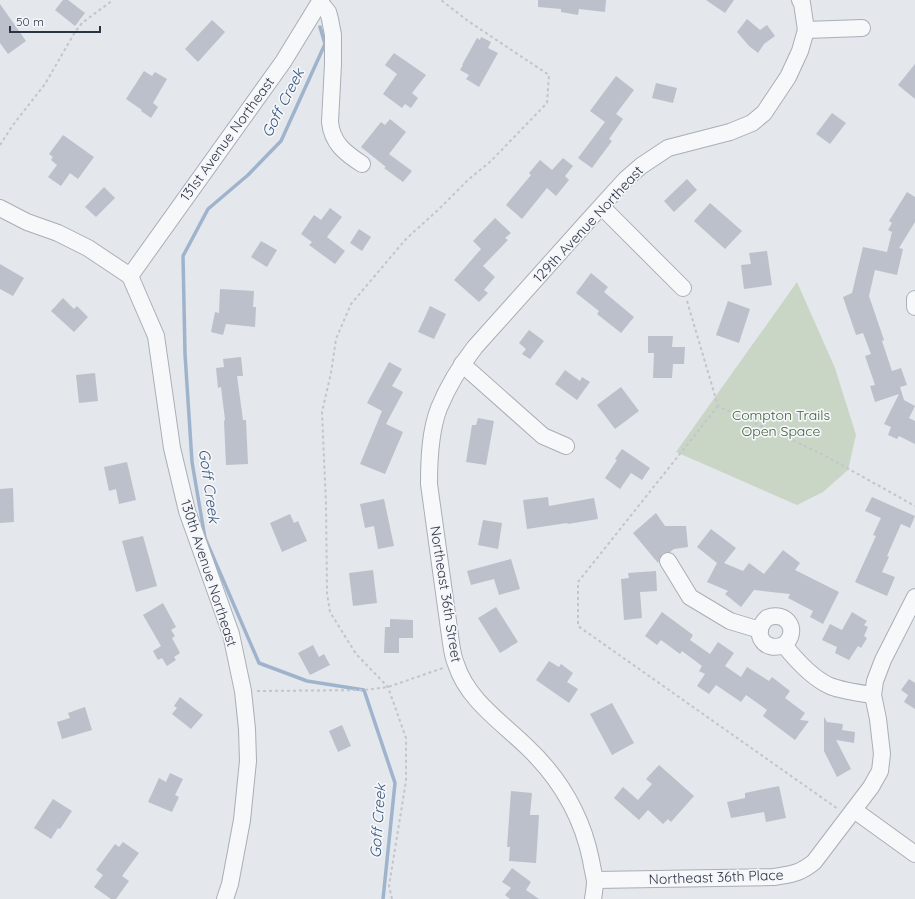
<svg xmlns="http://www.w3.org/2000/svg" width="915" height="899" font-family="Quicksand,sans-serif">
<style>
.green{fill:#c9d6c5}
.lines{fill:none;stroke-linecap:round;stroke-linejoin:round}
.stream{stroke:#9fb4cc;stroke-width:3.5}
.building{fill:#bbc0ca}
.minor-casing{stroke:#a9aeb7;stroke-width:18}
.path{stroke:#c2c5cb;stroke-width:2;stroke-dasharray:3 3;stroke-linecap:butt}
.minor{stroke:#f7f8fa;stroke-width:16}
.labels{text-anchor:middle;stroke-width:3.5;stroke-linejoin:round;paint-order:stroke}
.street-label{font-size:14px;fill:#2b3445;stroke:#f4f6f9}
.park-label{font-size:14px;fill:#3f6138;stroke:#f4f6f9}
.water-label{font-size:15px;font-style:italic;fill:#34527a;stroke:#f4f6f9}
</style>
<rect width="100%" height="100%" fill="#e4e7ec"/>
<polygon class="green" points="797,282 835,368 856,435 848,470 823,492 797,505 676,452"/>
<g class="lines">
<polyline class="stream" points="320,27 325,44 281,141 248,175 208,209 183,256 185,354 192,462 205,538 259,663 307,681 364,690 395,783 383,899"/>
</g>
<g class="building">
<polygon points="63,0 68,0 85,13 75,26 55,10"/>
<polygon points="538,0 606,0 605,12 579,9 578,15 561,12 561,9 538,7"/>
<polygon points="706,0 734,0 725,13"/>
<polygon points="0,4 26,41 8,54 0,43"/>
<polygon points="747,19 760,30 767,25 775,36 764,44 758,53 749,46 737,32"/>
<polygon points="212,20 225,32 198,62 185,49"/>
<polygon points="481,37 491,42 488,48 498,53 479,87 466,79 469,75 460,70 463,65 462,65 477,38 480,40"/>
<polygon points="394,53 426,75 412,93 418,98 411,108 405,104 402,108 383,94 397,74 385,65"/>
<polygon points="915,64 915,99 898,85"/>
<polygon points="144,71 152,76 155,72 167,79 153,103 158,107 151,118 141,111 142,110 126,99"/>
<polygon points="616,76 634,90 616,114 623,119 609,139 612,141 592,168 578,158 605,122 590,111"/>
<polygon points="656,83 677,88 673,103 652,98"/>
<polygon points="832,113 846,123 830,144 816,134"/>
<polygon points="390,119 406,132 389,154 412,171 403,182 384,168 386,167 361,147 381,122 385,125"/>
<polygon points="63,135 94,157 78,179 70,173 61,186 48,177 57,165 51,160 53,157 49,154"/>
<polygon points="563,158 573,166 565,176 569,180 556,196 547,188 522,219 506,205 531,175 529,173 540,160 552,170"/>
<polygon points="687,179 697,190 674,212 664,201"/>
<polygon points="104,187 115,198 96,217 85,207"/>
<polygon points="907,192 915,197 915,222 899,248 903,249 897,275 875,270 869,296 884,340 882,341 892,371 901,368 907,385 900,387 904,400 915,406 909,418 915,421 915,444 899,436 897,439 888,435 891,427 884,424 899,394 875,402 870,386 875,385 865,356 871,354 863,333 856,335 843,297 852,293 863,247 887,252 892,232 888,230 892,223 889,221"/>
<polygon points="710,203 742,231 725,249 694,221"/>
<polygon points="330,208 342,217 327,237 345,251 335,264 309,245 312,242 301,234 314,215 321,220"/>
<polygon points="495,218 511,233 505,238 508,240 483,266 495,277 484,290 488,293 479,302 454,280 481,249 473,241"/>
<polygon points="359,229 371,237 362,251 350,243"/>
<polygon points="261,241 277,250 267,267 251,257"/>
<polygon points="767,251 772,285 744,289 741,265 751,264 749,253"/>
<polygon points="0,264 24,278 13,296 0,289"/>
<polygon points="591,273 608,287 604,292 634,317 621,333 597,314 599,311 576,293"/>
<polygon points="220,289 254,291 253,307 256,307 255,327 226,324 223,335 211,332 215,312 219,313"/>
<polygon points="63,298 74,309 77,306 88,317 74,332 51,311"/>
<polygon points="728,301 750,309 739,343 716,335"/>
<polygon points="430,306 446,314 434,339 418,332"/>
<polygon points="529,330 544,341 530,359 522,354 526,349 519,343"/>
<polygon points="648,336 673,336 672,347 685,347 684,364 673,364 672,378 653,378 654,353 648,353"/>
<polygon points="241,357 243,376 237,376 243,420 246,420 248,464 226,465 224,421 225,420 221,387 218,388 216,368 224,367 223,359"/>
<polygon points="389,362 402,369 392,386 403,392 386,424 403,432 385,474 360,464 382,411 367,403"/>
<polygon points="565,370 580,381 582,377 590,382 577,400 555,384"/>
<polygon points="95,373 98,401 79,403 76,375"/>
<polygon points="621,387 639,411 615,429 597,405"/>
<polygon points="478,418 494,421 486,465 466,462 472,425 476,425"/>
<polygon points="622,449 650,468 642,480 631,473 620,489 605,478 617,460 615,459"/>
<polygon points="127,462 136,500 119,504 116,489 109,491 104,467"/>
<polygon points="13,488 14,522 0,523 0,489"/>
<polygon points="548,497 549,506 594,498 598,519 568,524 567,523 527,529 523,500"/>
<polygon points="872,497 915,516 910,528 901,524 887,556 889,557 882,572 895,577 887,596 855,582 876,536 873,535 881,518 865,511"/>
<polygon points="384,499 394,546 378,549 374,526 365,528 360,504"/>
<polygon points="656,513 665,526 686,526 688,547 674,549 670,552 663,553 660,557 658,563 633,533"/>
<polygon points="290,514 294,523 298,521 307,541 282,552 270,523"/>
<polygon points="483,520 502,523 498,549 478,545"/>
<polygon points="711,529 736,548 724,563 743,571 749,563 764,574 783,550 800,563 795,570 839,592 823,624 810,617 813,611 788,598 790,594 754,590 741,607 725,594 728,591 707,582 717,563 697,547"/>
<polygon points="143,536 157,586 136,592 122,541"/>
<polygon points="511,559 520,589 499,595 494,579 471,585 467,571"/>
<polygon points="373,570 377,603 353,606 349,573"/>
<polygon points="656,571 657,591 640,592 642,618 624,620 621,579 629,578 628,573"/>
<polygon points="163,603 176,627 171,630 175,636 172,638 180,653 174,657 176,660 167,666 162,658 158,660 153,651 161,646 143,615"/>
<polygon points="496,607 518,642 500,653 478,618"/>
<polygon points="662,612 693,635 690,640 710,654 718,642 734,653 725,666 741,677 747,667 769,681 772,677 790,691 785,698 805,713 800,720 809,721 795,740 763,716 767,710 746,695 741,702 716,685 709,694 697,686 705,674 699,671 702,666 682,651 680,654 661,640 657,645 645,636"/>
<polygon points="852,612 867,621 864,625 868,627 864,636 867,638 861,648 858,646 849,660 835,653 837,647 822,640 830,624 842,630"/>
<polygon points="390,619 413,620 413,638 399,638 399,653 384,653 385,627 390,627"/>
<polygon points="313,645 319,657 324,654 330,665 310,675 298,653"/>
<polygon points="549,661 559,667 561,664 573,673 567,682 578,689 569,703 536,680"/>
<polygon points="909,679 915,683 915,709 904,702 908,695 901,690"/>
<polygon points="180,697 203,715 191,729 172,714 177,708 174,706"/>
<polygon points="612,703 634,743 612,755 590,714"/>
<polygon points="85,707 92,730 62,739 57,722 70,718 68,713"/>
<polygon points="824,717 827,722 843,724 842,730 855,732 854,743 836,740 851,769 837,777 824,751"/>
<polygon points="342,725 351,746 338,752 329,731"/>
<polygon points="659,765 694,796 671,822 668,819 663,824 648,810 639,820 614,798 623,787 638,800 652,784 646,779"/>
<polygon points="170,773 183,779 175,795 179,797 172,812 148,802 159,778 166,782"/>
<polygon points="779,786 786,818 766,822 764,812 731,818 727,802 745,798 745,793"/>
<polygon points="511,791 532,793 530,815 539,815 536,863 509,861 510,847 507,847"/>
<polygon points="53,799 72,811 60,829 58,828 51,839 34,828"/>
<polygon points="123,842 139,853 122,876 129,881 116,899 111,899 94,887 103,875 96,870 115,844 119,847"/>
<polygon points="512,868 531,882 526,890 539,899 510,899 505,895 511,888 502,882"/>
</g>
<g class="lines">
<g class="minor-casing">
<g id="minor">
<polyline points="800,0 802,3 806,30 862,28"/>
<path d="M320,2L328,12L330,19L333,35V64L330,122C332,143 345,153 362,164"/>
<polyline points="602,207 683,288"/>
<polyline points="0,208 27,222 58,233 88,248 130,276"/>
<polyline points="130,276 156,336 172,448 187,511 231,634 243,691 247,729 248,761 242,820 230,884 225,899"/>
<polyline points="130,276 283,62 321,0"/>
<polyline points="915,299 915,307"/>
<polyline points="462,364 543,436 566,446"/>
<polyline points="668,561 690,597 730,621 760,630"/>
<path d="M784,645C764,653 751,633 767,618C787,610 800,631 784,645C796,660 812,678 830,686C843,691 859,693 873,695"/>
<polyline points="854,810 915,854"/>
<path d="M595,880L774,877C792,874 799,874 814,862L871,787L880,771L882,754L878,719L873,695L875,681L883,660L915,597"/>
<path d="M593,899C594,893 595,887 595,881C594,874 592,867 591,860C582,816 559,777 526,746C500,721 467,699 456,664C453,657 452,650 451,643L429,484C429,459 430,431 439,408C448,386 461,365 475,347L586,223L626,179L641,166L668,148L730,132L752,123L764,113L788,77L800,51L806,30"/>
</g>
</g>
<g class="path">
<polyline points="0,145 13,125 45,84 75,32 82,23 113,0"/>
<polyline points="687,301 718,406 822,454 915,506"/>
<polyline points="718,406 578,582 578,626 838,809"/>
<polyline points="257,691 364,690 388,687 443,668"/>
<polyline points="392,899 389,886 406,781 406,738 388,687 356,654 330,612 327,593 326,504 322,412 331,373 336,339 351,304 406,239 439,209 468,180 491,161 547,103 549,75 468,21 441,0"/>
</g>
<use href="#minor" class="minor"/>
</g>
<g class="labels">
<g class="street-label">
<text transform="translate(227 139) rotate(-54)" y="5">131st Avenue Northeast</text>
<text transform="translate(588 224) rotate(-47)" y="5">129th Avenue Northeast</text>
<text transform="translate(209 573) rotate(72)" y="5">130th Avenue Northeast</text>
<text transform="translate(446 594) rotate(81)" y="5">Northeast 36th Street</text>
<text transform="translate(716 877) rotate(-2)" y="5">Northeast 36th Place</text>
</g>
<g class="park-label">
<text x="781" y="420">Compton Trails<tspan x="781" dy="16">Open Space</tspan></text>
</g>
<g class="water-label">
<text transform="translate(283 103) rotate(-63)" y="5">Goff Creek</text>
<text transform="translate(209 486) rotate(82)" y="5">Goff Creek</text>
<text transform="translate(378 821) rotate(-86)" y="5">Goff Creek</text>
</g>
</g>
<path d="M10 26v6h90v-6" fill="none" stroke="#2b3445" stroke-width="2"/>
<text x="16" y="26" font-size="12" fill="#2b3445" stroke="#f4f6f9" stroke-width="3" paint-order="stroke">50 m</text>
</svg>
